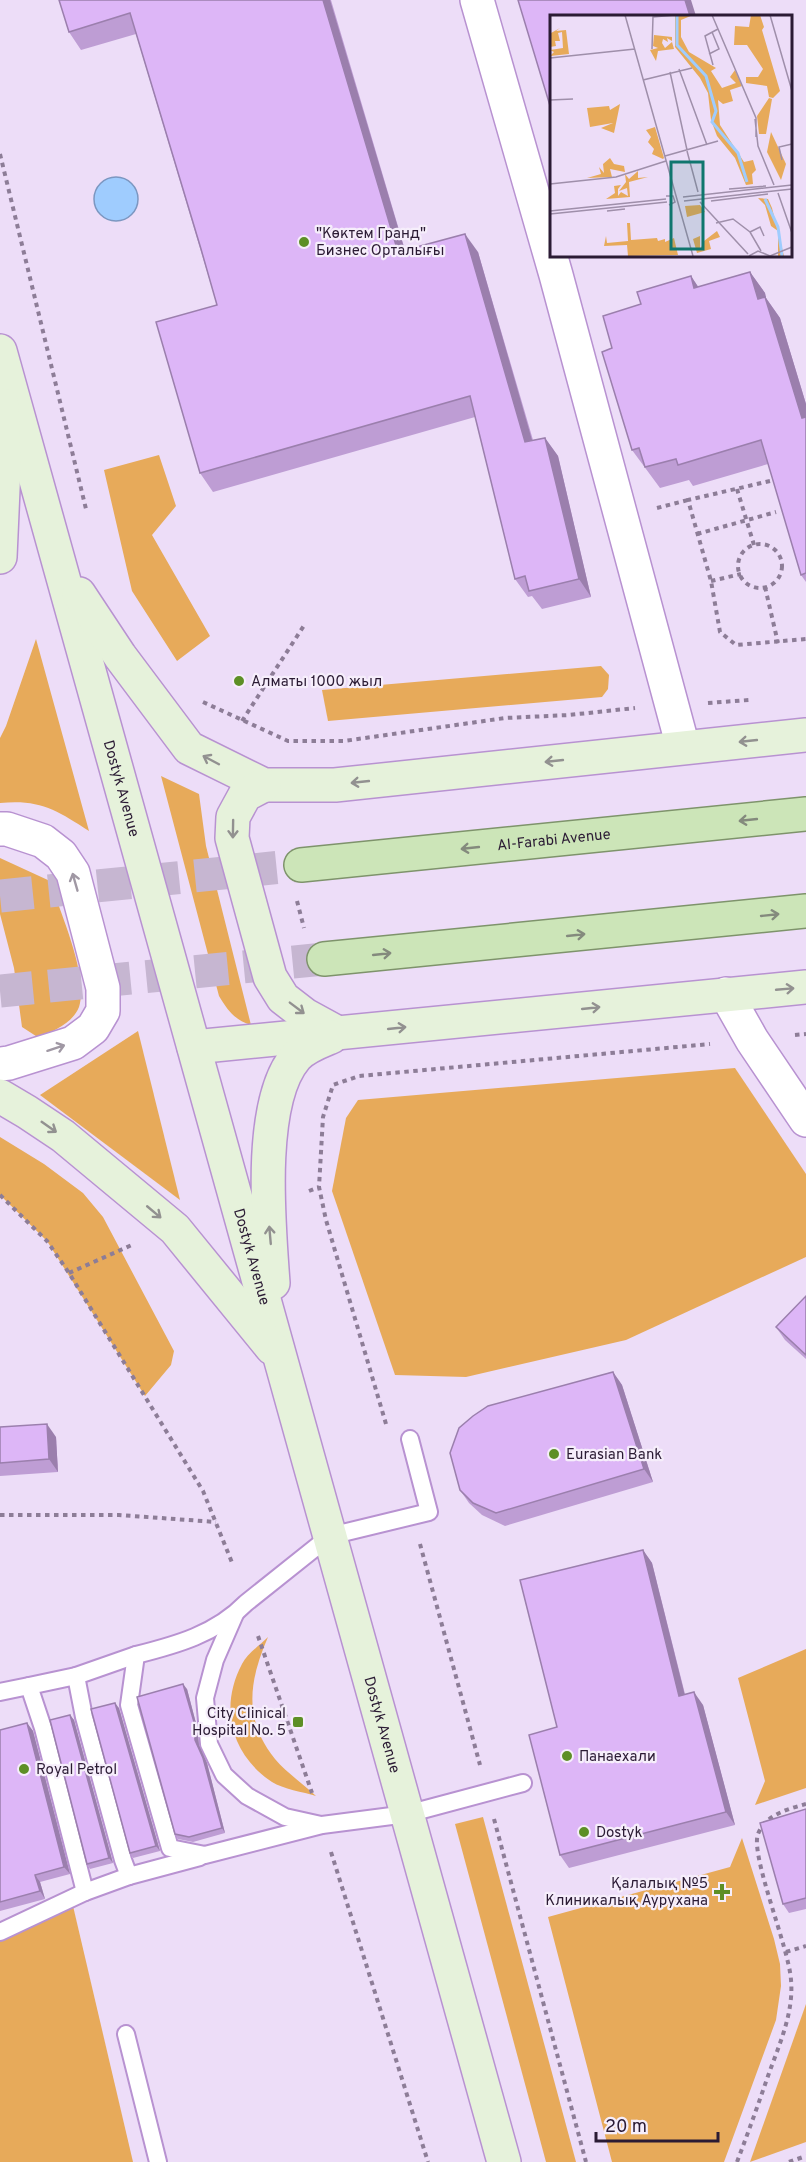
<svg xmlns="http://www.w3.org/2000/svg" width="806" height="2162" font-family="Overpass,sans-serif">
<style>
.green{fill:#e7aa5a}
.water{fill:#9fccfe;stroke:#7c97c1;stroke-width:1.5}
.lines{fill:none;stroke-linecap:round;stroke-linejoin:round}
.primary-tunnel{stroke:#c6b6d1;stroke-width:33;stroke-dasharray:33 16;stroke-linecap:butt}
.service-casing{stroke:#b892d1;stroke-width:20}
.minor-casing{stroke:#b892d1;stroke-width:36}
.secondary-casing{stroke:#b892d1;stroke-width:36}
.primary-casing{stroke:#7e936b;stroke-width:36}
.path{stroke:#8d7d97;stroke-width:4;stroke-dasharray:4.5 4.5;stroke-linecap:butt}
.service{stroke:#fff;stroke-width:16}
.minor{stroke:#fff;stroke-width:33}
.secondary{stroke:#e6f2db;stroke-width:33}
.primary{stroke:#cce5b8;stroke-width:33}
.wall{fill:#be9dd4}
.shaded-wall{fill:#9b7fad}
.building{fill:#ddb6f7;stroke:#9b7fad;stroke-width:1.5}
.oneway{stroke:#929190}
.oneway2{stroke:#848a7d}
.oneway3{stroke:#a098a4}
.poi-dot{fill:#5d8f26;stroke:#f6eefb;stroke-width:2}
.labels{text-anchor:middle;stroke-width:4.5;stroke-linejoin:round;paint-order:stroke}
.poi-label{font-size:15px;fill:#2b1b34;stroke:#f6eefb;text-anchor:start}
.street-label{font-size:15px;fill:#2b1b34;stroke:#f6eefb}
.inset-river{fill:none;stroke:#9fccfe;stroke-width:3}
.inset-road{fill:none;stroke:#9f8faa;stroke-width:1.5}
.view{fill:#0f766e;fill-opacity:0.15;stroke:#0f766e;stroke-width:3}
.inset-edge{fill:none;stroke:#2b1b34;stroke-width:3}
</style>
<rect width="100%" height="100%" fill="#edddf8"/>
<g class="green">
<polygon points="159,455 176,506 152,535 210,636 177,661 132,591 104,470"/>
<path d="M36,639L89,831C57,810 39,799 0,803V738L6,726Z"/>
<polygon points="601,666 609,675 608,689 602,697 328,721 322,690"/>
<path d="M161,776L199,794L206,846L251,1025C235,1020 228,1011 219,996Z"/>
<path d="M0,858L50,881C60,912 89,976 79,1007C73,1023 53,1031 39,1038L22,1027L14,968L0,914Z"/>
<polygon points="138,1031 180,1200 40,1095"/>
<polygon points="735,1068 806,1174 806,1257 626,1340 466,1377 395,1375 332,1191 346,1118 358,1100"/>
<polygon points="0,1137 44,1164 83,1193 103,1217 174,1351 171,1365 145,1396 47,1241 0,1195"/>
<path d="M268,1637C249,1681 243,1719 275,1759C286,1772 303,1784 316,1796C303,1792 283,1789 272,1782C231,1755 219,1707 242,1664C247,1654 260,1645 268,1637Z"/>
<polygon points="806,1649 806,1788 755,1805 765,1781 738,1678"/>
<polygon points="483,1817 576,2162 546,2162 455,1824"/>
<polygon points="742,1838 774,1939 780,1964 781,1986 776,2020 724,2162 612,2162 548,1917 730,1867"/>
<polygon points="73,1906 133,2162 0,2162 0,1939"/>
<polygon points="806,2004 806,2142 750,2162"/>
</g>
<circle class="water" cx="116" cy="199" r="22"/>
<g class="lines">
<g class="primary-tunnel">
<polyline points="0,896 301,865"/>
<polyline points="0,991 324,959"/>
</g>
<g class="service-casing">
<g id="service">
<path d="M410,1439L429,1512L330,1536L246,1603C216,1634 176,1645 136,1655L129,1705L170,1848L205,1855L322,1825L407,1814L523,1783"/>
<polyline points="235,1614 215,1660 205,1698 209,1744 224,1775 247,1796 285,1817 321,1825"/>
<polyline points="136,1655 76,1676 84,1717 123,1860 129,1876 200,1857"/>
<polyline points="76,1676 29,1686 43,1728 85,1892 129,1876"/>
<polyline points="0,1692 29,1686"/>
<polyline points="0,1932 85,1892"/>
<polyline points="126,2034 158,2162"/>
</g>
</g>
<g class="minor-casing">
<g id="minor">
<polyline points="477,0 556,275 683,747"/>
<polyline points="0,829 7,829 43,841 61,855 73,873 103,988 103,1011 93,1028 73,1043 9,1063 0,1064"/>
<polyline points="726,994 752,1040 806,1120"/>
</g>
</g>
<g class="secondary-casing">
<g id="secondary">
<path id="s1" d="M0,351L504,2162"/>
<polyline points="0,557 4,467 2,405"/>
<polyline points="79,594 120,656 189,748 264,785 335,785 806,735"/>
<polyline points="264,785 245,795 233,817 232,838 270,977 283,998 305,1015 338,1033"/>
<polyline points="194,1047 806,987"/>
<polyline points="0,1096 27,1112 63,1136 175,1229 272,1348"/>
<path d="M273,1283C269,1226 257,1102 296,1057C305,1047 319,1042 331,1037"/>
</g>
</g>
<g class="primary-casing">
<g id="primary">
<path id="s2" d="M301,865L806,814"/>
<polyline points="324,959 806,911"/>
</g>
</g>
<g class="path">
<polyline points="0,154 86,509"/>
<polyline points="770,481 688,500 711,581 720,632 736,645 806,639"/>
<polyline points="737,489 754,545"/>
<polyline points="657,508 688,500"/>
<polyline points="697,534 776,512"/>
<circle cx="760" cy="566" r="22"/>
<polyline points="711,581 741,574"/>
<polyline points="765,587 778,643"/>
<polyline points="203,702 288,741 344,741 505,718 569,715 635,708"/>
<polyline points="708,703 749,700"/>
<polyline points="242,721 305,624"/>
<polyline points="297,901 304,928"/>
<polyline points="795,1035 806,1034"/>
<polyline points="309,1191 319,1187"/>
<polyline points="0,1195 47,1241 69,1273 203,1491 233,1565"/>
<polyline points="69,1273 134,1244"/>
<polyline points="386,1424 326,1220 319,1187 323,1117 333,1085 359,1076 710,1044"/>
<polyline points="0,1515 119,1515 216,1522"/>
<polyline points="420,1544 480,1765"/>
<polyline points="258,1636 312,1793"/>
<polyline points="494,1819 586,2162"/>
<polyline points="331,1852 428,2162"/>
<polyline points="786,1952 806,1946"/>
<path d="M737,2162C748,2133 758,2105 768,2076C779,2045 794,2013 791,1980C789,1948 750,1855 758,1834C765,1815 788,1809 806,1804"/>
<polyline points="789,2162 806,2156"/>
</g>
<use href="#service" class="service"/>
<use href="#minor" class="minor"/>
<use href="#secondary" class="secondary"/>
<use href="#primary" class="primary"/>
</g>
<g class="wall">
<polygon points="59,0 331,0 405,250 478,252 533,440 545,438 558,456 591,597 542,609 532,596 528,597 515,579 475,417 213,492 200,473 217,305 136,34 81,50 69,32"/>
<polygon points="750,272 765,293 766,298 780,318 806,404 806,582 801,575 768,464 693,486 689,480 660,488 632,450 612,348 641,304 691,276 698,287"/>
<polygon points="806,1296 806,1359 785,1340 776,1327"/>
<polygon points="613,1372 622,1385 653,1482 505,1526 482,1515 469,1503 460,1490"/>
<polygon points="0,1427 56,1437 58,1472 0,1476"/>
<polygon points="643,1550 652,1563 685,1694 703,1705 735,1825 569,1868 560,1855 557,1727"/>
<polygon points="187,1689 197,1727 199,1745 207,1763 225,1833 193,1842 178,1839 175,1834"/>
<polygon points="119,1708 160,1851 133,1858 130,1853"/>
<polygon points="70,1715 74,1720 113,1863 90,1869 87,1864"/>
<polygon points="27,1723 33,1731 70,1874 40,1882 45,1899 0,1911 0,1730"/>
<polygon points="806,1809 806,1909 789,1913 783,1904"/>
</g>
<g class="shaded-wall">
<polygon points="323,0 330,0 411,271 398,252"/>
<polygon points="685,0 691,0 696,16 690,16"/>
<polygon points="465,234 478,252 538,461 525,442"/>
<polygon points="750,272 765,293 766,298 780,318 806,404 806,424 802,418 758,299"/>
<polygon points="691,276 705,297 694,288"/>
<polygon points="545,438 558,456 591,597 579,579"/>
<polygon points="613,1372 622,1385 653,1482 644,1469"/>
<polygon points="47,1424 56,1437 58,1472 49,1459"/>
<polygon points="643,1550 652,1563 688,1708 679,1696"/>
<polygon points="183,1684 187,1689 197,1727 199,1745 207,1763 225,1833 222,1828 195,1740"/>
<polygon points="694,1692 703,1705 735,1825 726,1812"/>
<polygon points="115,1703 119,1708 160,1851 156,1846"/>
<polygon points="70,1715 74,1720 113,1863 109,1858"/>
<polygon points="27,1723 33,1731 70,1874 64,1867"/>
<polygon points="35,1875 40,1882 45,1899 40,1891"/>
</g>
<g class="building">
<polygon points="59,0 323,0 398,252 465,234 525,442 545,438 579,579 529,591 525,576 515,579 470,396 200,473 156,322 217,305 201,249 130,13 69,32"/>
<polygon points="518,0 685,0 690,16 551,16 551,109"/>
<polygon points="750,272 758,299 765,297 802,418 806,417 806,573 801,575 761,440 678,465 676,459 645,467 639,448 632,450 602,352 612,348 603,316 641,304 637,292 691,276 694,288"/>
<polygon points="806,1296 806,1355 776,1327"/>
<polygon points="613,1372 644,1469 496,1513 473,1503 460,1490 450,1453 459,1428 473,1416 488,1406"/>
<polygon points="47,1424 49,1459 0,1463 0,1427"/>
<polygon points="643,1550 679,1696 694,1692 726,1812 560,1855 529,1735 557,1727 520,1580"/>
<polygon points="183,1684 194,1722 195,1740 203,1758 222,1828 189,1837 175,1834 137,1697"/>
<polygon points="115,1703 156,1846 130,1853 91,1709"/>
<polygon points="70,1715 109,1858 87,1864 50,1720"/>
<polygon points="27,1723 64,1867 35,1875 40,1891 0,1902 0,1730"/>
<polygon points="806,1809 806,1898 783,1904 760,1823"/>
</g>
<defs><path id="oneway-shaft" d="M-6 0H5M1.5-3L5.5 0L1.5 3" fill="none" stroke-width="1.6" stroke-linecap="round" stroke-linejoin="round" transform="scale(1.5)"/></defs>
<g class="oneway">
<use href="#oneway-shaft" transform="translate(748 741) rotate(174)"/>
<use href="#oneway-shaft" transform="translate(211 760) rotate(-152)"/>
<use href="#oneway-shaft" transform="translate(554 761) rotate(174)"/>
<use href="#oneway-shaft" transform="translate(360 782) rotate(174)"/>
<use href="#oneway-shaft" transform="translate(233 829) rotate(91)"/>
<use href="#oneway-shaft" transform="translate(785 989) rotate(-5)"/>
<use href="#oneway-shaft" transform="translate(297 1008) rotate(37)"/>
<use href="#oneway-shaft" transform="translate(591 1008) rotate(-6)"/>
<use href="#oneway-shaft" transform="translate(397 1028) rotate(-6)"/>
<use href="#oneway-shaft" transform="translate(49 1127) rotate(35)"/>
<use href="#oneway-shaft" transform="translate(154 1212) rotate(40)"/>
<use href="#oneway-shaft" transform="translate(270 1235) rotate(-95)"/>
</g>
<g class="oneway2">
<use href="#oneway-shaft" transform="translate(748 820) rotate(174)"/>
<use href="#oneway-shaft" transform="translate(470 848) rotate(174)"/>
<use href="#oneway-shaft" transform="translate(770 915) rotate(-6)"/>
<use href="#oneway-shaft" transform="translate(576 935) rotate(-6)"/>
<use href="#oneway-shaft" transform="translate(382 954) rotate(-6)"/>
</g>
<g class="oneway3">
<use href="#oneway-shaft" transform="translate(75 882) rotate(-106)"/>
<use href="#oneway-shaft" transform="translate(56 1048) rotate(-18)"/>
</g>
<g class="poi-dot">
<circle cx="304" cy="242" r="6"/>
<circle cx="239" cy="681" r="6"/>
<circle cx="554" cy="1454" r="6"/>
<rect x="292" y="1716" width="12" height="12" rx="3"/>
<circle cx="567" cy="1756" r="6"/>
<circle cx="24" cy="1769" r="6"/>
<circle cx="584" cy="1832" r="6"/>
<path d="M719 1883h6v6h6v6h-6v6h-6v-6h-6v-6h6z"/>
</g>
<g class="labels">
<g class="poi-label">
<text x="316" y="238">"Көктем Гранд"<tspan x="316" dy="17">Бизнес Орталығы</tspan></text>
<text x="251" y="686">Алматы 1000 жыл</text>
<text x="566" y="1459">Eurasian Bank</text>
<text x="286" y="1718" text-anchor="end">City Clinical<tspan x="286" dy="17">Hospital No. 5</tspan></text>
<text x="579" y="1761">Панаехали</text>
<text x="36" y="1774">Royal Petrol</text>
<text x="596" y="1837">Dostyk</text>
<text x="708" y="1888" text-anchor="end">Қалалық №5<tspan x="708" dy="17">Клиникалық Аурухана</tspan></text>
</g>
<g class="street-label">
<text dy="5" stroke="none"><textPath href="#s1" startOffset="454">Dostyk Avenue</textPath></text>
<text dy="5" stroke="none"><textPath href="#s2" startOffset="254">Al-Farabi Avenue</textPath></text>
<text dy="5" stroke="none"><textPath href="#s1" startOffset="940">Dostyk Avenue</textPath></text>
<text dy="5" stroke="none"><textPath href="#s1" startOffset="1426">Dostyk Avenue</textPath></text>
</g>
</g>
<g transform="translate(550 15)">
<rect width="242" height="242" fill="#edddf8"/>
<path d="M125,0H143L131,5V22L139,37L166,53L161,56L172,73L186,68L180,62L185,55L192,71L180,75L183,86L173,89L168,85L170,110L194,147L203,145L206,155L202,159L203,169L196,170L185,143L167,121L161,105L158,78L150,63L125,32ZM201,0H210L214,12L212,15L230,76L223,83L219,82L217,71L196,68V62H208L213,54L197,30H184L185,11L199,12ZM10,13L6,16L16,15L19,39L0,41L4,37L0,35L13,33L12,17L8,18L10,26H5L6,31L0,32L1,18ZM104,20L122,22V26L117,23L118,27L113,24L112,28L115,33L122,27L124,34L108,36L106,46L100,35L108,33L103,31ZM219,83L222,84L216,119H209L207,101ZM70,89L64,118L51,113L63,108L40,112L37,93L59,91L60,95ZM105,112L114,143L113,144L102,139L104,134L98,127L101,122L96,115ZM221,117L236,149L231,165L217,137ZM60,143L64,149L74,151L75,157L60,154L62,162L37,163L51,159L49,152L54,158L53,149ZM88,156V163L98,162L79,167L80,182L56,184L65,178L64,171L71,170L68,174V181L71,177L78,181L77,173L69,176L76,167L75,159L79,164ZM208,183L218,184L222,193L234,241H228V216L221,211L215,190ZM150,190L155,197L137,202L135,191ZM77,208H80L81,225L107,223L108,226L115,224V227L124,223L128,240L78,241L77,230L54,231L56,221L57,228L78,226ZM167,216L170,222L159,226L161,234L147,238L143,224L150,221V235L154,226Z" fill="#e7aa5a"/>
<path class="inset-river" d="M127,0V30L156,61L166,96L162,107L188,138L197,167M215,184L228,212L232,241"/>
<path class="inset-road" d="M75,0L143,241M162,0L206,103V122M220,0L242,76M102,34L103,2L125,0M159,39L169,34L162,17M0,43L85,34M163,50L155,21L168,14M129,54L157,130M120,57L137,135M93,65L142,53M0,85L23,84M205,104L208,131L224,170M137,136L148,177M115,141L168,126M232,145L229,132L242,129M0,169L66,162L116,146M179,174L216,171M228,178L242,218M116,181H123L125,187L119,190M133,182L242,170M134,186L242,174M161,186L218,179M150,187L198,239M0,196L116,184M57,196L75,194M0,199L117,187M166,208L183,204L200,217L211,236M200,217L210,212L214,221M199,241L208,236L220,241L242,232"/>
<path class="view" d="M121,147H153V234H121Z"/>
<rect width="242" height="242" class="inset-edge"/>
</g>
<path d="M596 2132v9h122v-9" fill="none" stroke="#2b1b34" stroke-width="3"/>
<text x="605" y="2132" font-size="18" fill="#2b1b34" stroke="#f6eefb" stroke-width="4.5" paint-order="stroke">20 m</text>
</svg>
